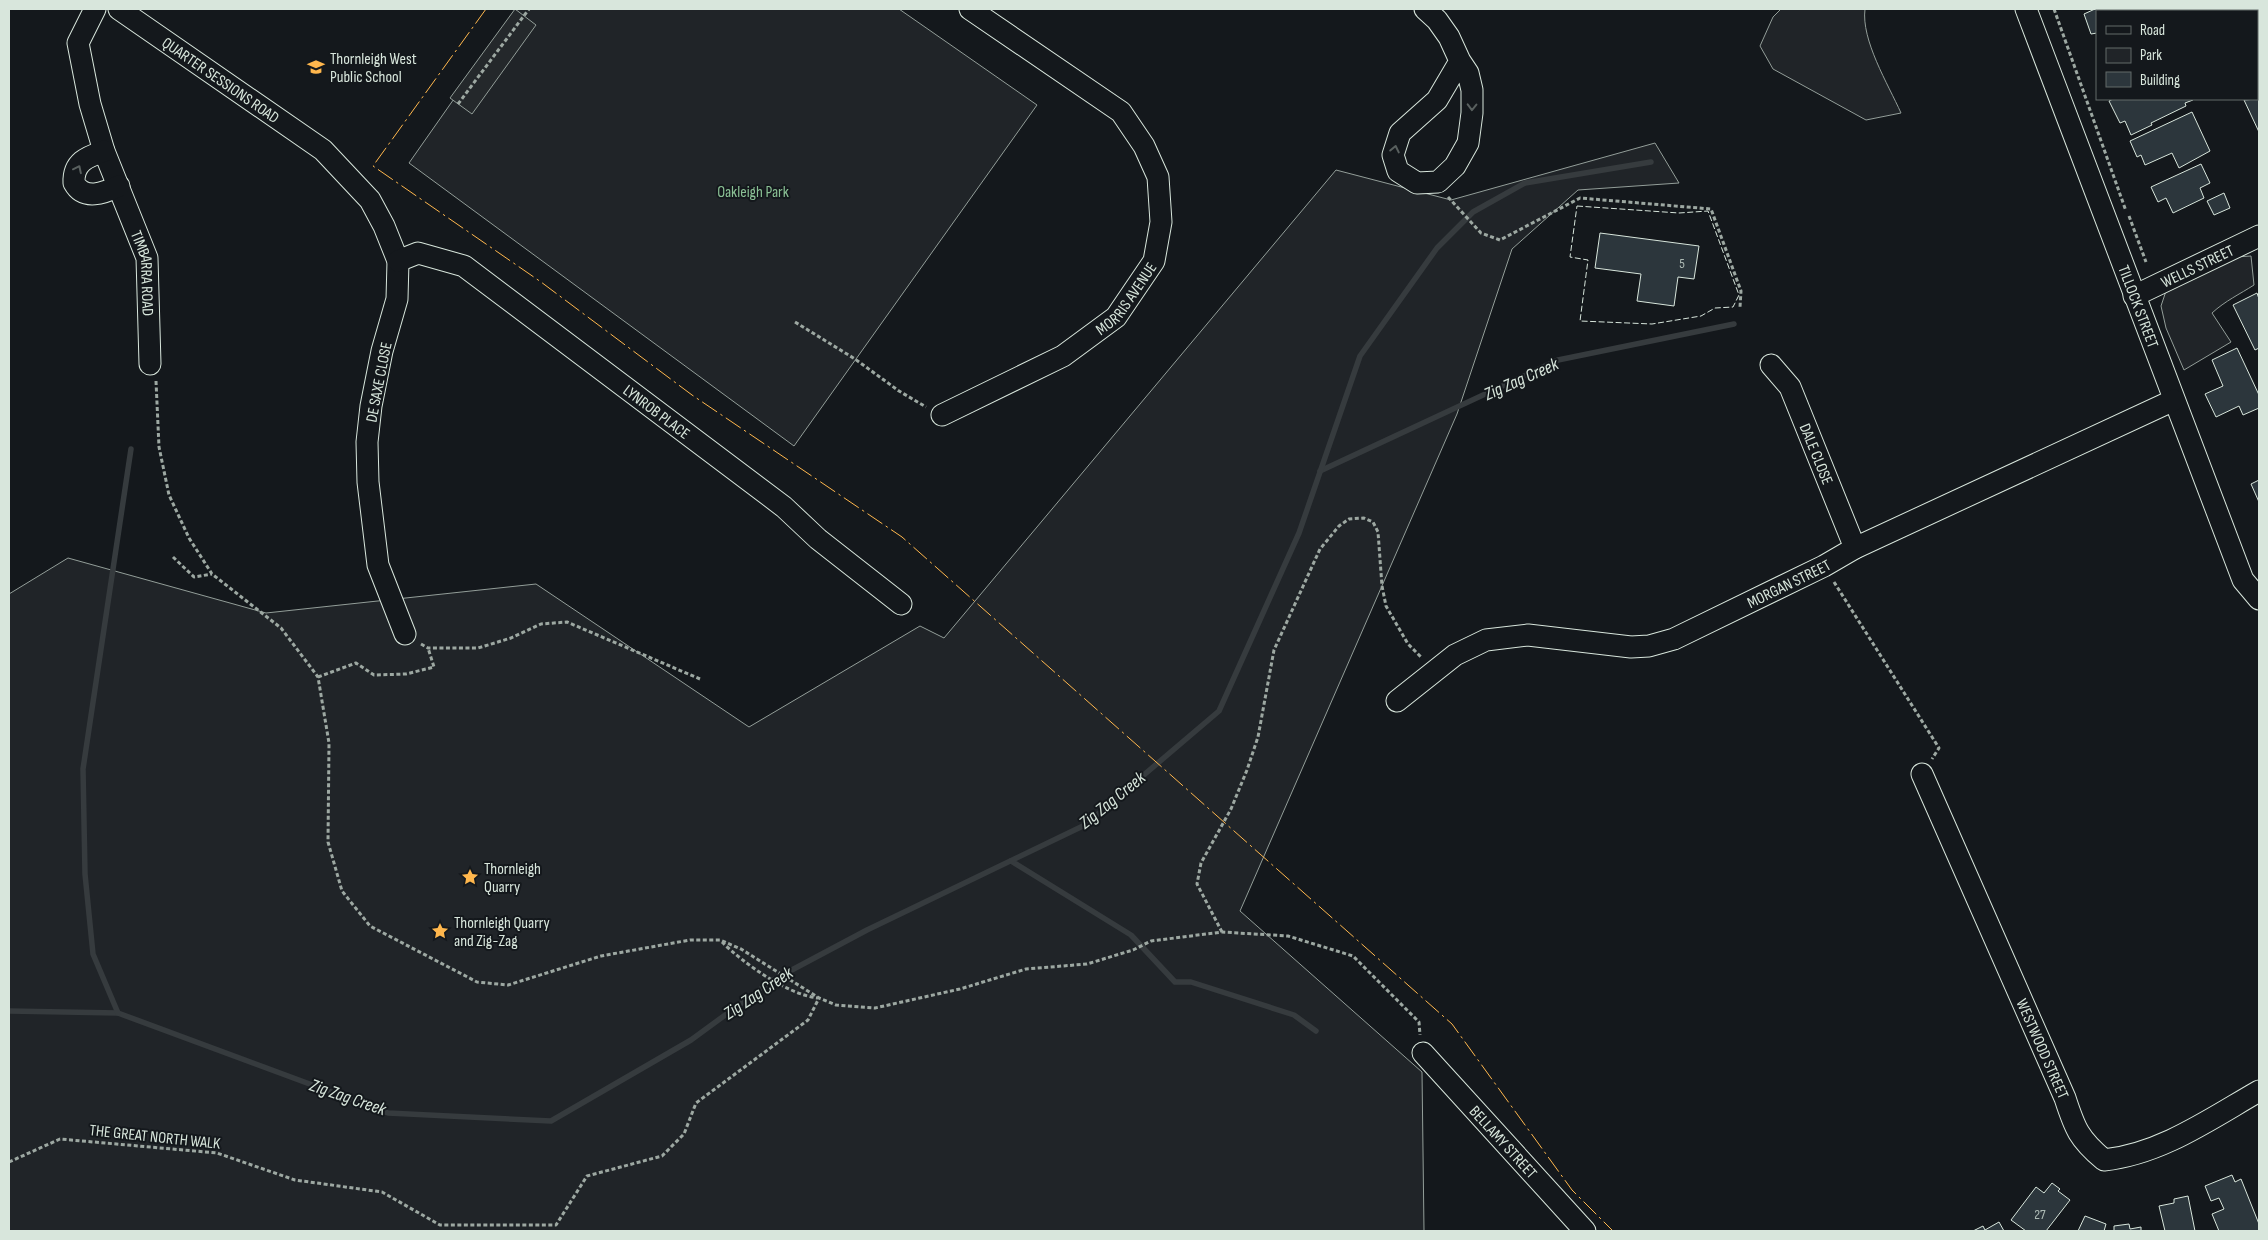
<svg xmlns="http://www.w3.org/2000/svg" width="2268" height="1240" font-family="'Sofia Sans Condensed',sans-serif">
<style>
.green{fill:#202428;stroke:#939e99}
.parking{fill:#24282b;stroke:#939e99}
.lines{fill:none;stroke-linecap:round;stroke-linejoin:round}
.stream{stroke:#363b3e;stroke-width:5.5}
.building{fill:#2c363c;stroke:#d8e6dc}
.minor-casing{stroke:#d8e6dc;stroke-width:23}
.path{stroke:#9da8a2;stroke-width:3;stroke-dasharray:4 2.5;stroke-linecap:butt}
.minor{stroke:#14181c;stroke-width:21}
.fence{stroke:#d8e6dc;stroke-width:1;stroke-dasharray:6 2.5;stroke-linecap:butt}
.power{stroke:#ffb74d;stroke-width:1;stroke-dasharray:18 4 2.5 4;stroke-linecap:butt}
.oneway{stroke:#59605f}
.labels{text-anchor:middle;stroke-width:4;stroke-linejoin:round;paint-order:stroke}
.number-label{font-size:14px;fill:#adbab4}
.poi-label{font-size:16px;fill:#d8e6dc;stroke:#14181c;text-anchor:start}
.street-label{font-size:16px;fill:#d8e6dc;stroke:#14181c}
.park-label{font-size:16px;fill:#8ac095;stroke:#14181c}
.water-label{font-size:18px;font-style:italic;fill:#d8e6dc;stroke:#14181c}
</style>
<rect width="100%" height="100%" fill="#14181c"/>
<g class="green">
<polygon points="517,9 899,9 1037,105 794,446 409,163"/>
<path d="M1781,9H1865C1861,40 1888,84 1901,113L1866,120L1773,69L1760,46L1773,17Z"/>
<polygon points="2172,9 2259,9 2259,37 2257,38 2257,11 2173,11"/>
<polygon points="1655,143 1679,183 1578,190 1512,249 1457,414 1240,911 1422,1072 1424,1231 9,1231 9,594 68,558 266,613 536,584 749,727 920,626 944,638 1336,170 1451,200"/>
<path d="M2251,256L2254,285C2240,294 2225,301 2212,313L2231,342L2184,370L2166,328L2161,306L2166,291L2235,257Z"/>
</g>
<polygon class="parking" points="515,9 536,25 472,114 450,98"/>
<g class="lines">
<g class="stream">
<polyline points="1320,471 1558,360 1734,324"/>
<polyline points="1011,861 1131,935 1175,982 1191,982 1294,1015 1316,1031"/>
<polyline points="9,1011 118,1013 388,1113 551,1121 691,1040 773,980 867,930 1085,825 1219,711 1299,533 1360,356 1437,248 1473,212 1525,183 1651,162"/>
<polyline points="118,1013 93,954 85,874 83,769 131,449"/>
</g>
</g>
<g class="building">
<polygon points="2095,9 2150,9 2151,11 2097,11 2097,33 2091,34 2084,14"/>
<polygon points="2259,92 2259,132 2244,100 2257,99 2257,94"/>
<polygon points="2113,99 2193,99 2193,100 2185,103 2186,106 2151,123 2152,125 2131,135 2125,121 2120,123 2109,101"/>
<polygon points="2192,112 2210,151 2179,168 2172,153 2145,165 2141,155 2137,157 2130,141"/>
<polygon points="2201,164 2210,183 2200,188 2204,198 2173,213 2166,198 2158,202 2151,187"/>
<polygon points="2224,193 2230,208 2214,215 2207,201"/>
<polygon points="1600,233 1699,246 1694,279 1678,277 1674,306 1637,301 1641,274 1595,268"/>
<polygon points="2257,293 2259,299 2259,348 2255,350 2233,305"/>
<polygon points="2237,348 2259,395 2259,408 2243,415 2239,406 2216,417 2205,394 2223,386 2212,360"/>
<polygon points="2259,480 2259,502 2251,484"/>
<polygon points="2232,1175 2235,1182 2241,1179 2259,1224 2259,1231 2219,1231 2212,1214 2224,1209 2219,1198 2211,1201 2205,1186"/>
<polygon points="2052,1183 2060,1189 2058,1191 2070,1200 2046,1231 2026,1231 2011,1220 2036,1187 2044,1193"/>
<polygon points="2188,1196 2195,1231 2165,1231 2159,1206 2174,1203 2174,1199"/>
<polygon points="2085,1216 2106,1224 2104,1231 2078,1231"/>
<polygon points="1999,1222 2004,1231 1973,1231 1983,1226 1985,1230"/>
<polygon points="2129,1224 2130,1229 2141,1227 2141,1231 2114,1231 2114,1226"/>
</g>
<g class="lines">
<g class="minor-casing">
<g id="minor">
<path id="s1" d="M95,9L78,43L90,104L104,151L147,258L150,364"/>
<path id="s2" d="M119,9L323,150L370,200L384,226L398,261L397,299L382,351L371,406L367,442L368,482L378,565L405,634"/>
<polyline points="1425,9 1437,20 1449,37 1460,61 1468,73 1472,90 1472,113 1468,143 1455,166 1438,182 1417,183 1398,171 1393,155 1400,133 1437,100 1460,61"/>
<path id="s3" d="M2026,9L2243,580L2259,599"/>
<path d="M104,151C87,157 73,162 74,183C84,201 104,193 119,186"/>
<path id="s4" d="M398,261L418,253L464,266L784,507L818,539L901,604"/>
<path id="s5" d="M2134,296L2259,236"/>
<path id="s6" d="M1771,365L1790,387L1855,548"/>
<path id="s7" d="M942,415L1063,356L1116,317L1154,261L1161,222L1158,177L1144,146L1121,112L970,9"/>
<path id="s8" d="M1397,701L1455,655L1486,640L1528,635L1631,647L1649,646L1674,639L1824,566L1855,548L2174,400"/>
<path id="s9" d="M1922,774L2065,1098C2075,1129 2079,1139 2104,1160C2161,1154 2210,1119 2259,1091"/>
<path id="s10" d="M1423,1053L1585,1231"/>
</g>
</g>
<g class="path">
<polyline points="2054,9 2126,211"/>
<polyline points="458,104 529,9"/>
<polyline points="1448,197 1481,233 1500,240 1580,198 1711,209 1741,291 1740,307"/>
<polyline points="2129,216 2146,262"/>
<polyline points="795,322 855,359 899,391 926,407"/>
<polyline points="156,381 159,447 169,495 189,538 212,574 281,628 318,677 329,743 328,842 342,891 370,926 477,982 508,985 601,956 690,940 720,940 741,949 819,998 836,1005 875,1008 960,989 1026,969 1087,964 1133,950 1151,941 1222,932 1288,936 1353,956 1419,1022 1420,1035"/>
<polyline points="173,557 194,577 212,574"/>
<polyline points="1834,582 1939,748 1932,759"/>
<polyline points="421,644 428,648 478,648 511,638 541,624 567,622 700,679"/>
<polyline points="318,677 356,663 374,675 406,674 434,667 428,648"/>
<polyline points="1222,932 1197,884 1201,863 1231,809 1247,770 1258,737 1274,650 1320,549 1339,526 1349,519 1364,518 1373,522 1378,532 1382,586 1386,606 1408,644 1421,657"/>
<path d="M722,942C743,963 788,995 818,998"/>
<polyline points="9,1162 60,1139 217,1153 295,1180 382,1192 440,1225 556,1225 587,1176 662,1156 684,1134 696,1103 808,1020 819,998"/>
</g>
<use href="#minor" class="minor"/>
<polygon class="fence" points="1577,206 1679,213 1708,211 1739,295 1733,307 1715,308 1701,316 1652,324 1580,321 1588,260 1570,257"/>
<polyline class="power" points="486,9 373,166 541,282 692,395 902,537 1452,1024 1572,1190 1613,1231"/>
</g>
<defs><path id="oneway-chevron" d="M-2-3.5L2.5 0L-2 3.5" fill="none" stroke-width="1.6" stroke-linecap="round" stroke-linejoin="round" transform="scale(1.25)"/></defs>
<g class="oneway">
<use href="#oneway-chevron" transform="translate(1472 107) rotate(91)"/>
<use href="#oneway-chevron" transform="translate(1395 149) rotate(-78)"/>
<use href="#oneway-chevron" transform="translate(78 169) rotate(-64)"/>
</g>
<defs>
<g id="school-bare" transform="scale(1.35)"><path d="M0-5L7-2L0 1L-7-2ZM-4 1L0 2.5L4 1V4Q0 6-4 4Z" fill="#ffb74d" stroke="#14181c" stroke-width="2.5" paint-order="stroke"/></g>
<g id="sight-bare" transform="scale(1.35)"><path d="M0-6L1.8-2.2L6-1.7L2.9 1.2L3.7 5.4L0 3.3L-3.7 5.4L-2.9 1.2L-6-1.7L-1.8-2.2Z" fill="#ffb74d" stroke="#14181c" stroke-width="2.5" paint-order="stroke"/></g>
</defs>
<g fill-rule="evenodd">
<use href="#school-bare" x="316" y="67"/>
<use href="#sight-bare" x="470" y="877"/>
<use href="#sight-bare" x="440" y="931"/>
</g>
<g class="labels">
<g class="number-label">
<text x="1682" y="268">5</text>
<text x="2040" y="1219">27</text>
</g>
<g class="poi-label">
<text x="330" y="64">Thornleigh West<tspan x="330" dy="18">Public School</tspan></text>
<text x="484" y="874">Thornleigh<tspan x="484" dy="18">Quarry</tspan></text>
<text x="454" y="928">Thornleigh Quarry<tspan x="454" dy="18">and Zig-Zag</tspan></text>
</g>
<g class="street-label">
<text dy="6" stroke="none"><textPath href="#s2" startOffset="124">QUARTER SESSIONS ROAD</textPath></text>
<text dy="6" stroke="none"><textPath href="#s5" startOffset="70">WELLS STREET</textPath></text>
<text dy="6" stroke="none"><textPath href="#s1" startOffset="279">TIMBARRA ROAD</textPath></text>
<text dy="6" stroke="none"><textPath href="#s7" startOffset="221">MORRIS AVENUE</textPath></text>
<text dy="6" stroke="none"><textPath href="#s3" startOffset="318">TILLOCK STREET</textPath></text>
<text transform="translate(378 382) rotate(-79)" y="6">DE SAXE CLOSE</text>
<text dy="6" stroke="none"><textPath href="#s4" startOffset="311">LYNROB PLACE</textPath></text>
<text dy="6" stroke="none"><textPath href="#s6" startOffset="101">DALE CLOSE</textPath></text>
<text dy="6" stroke="none"><textPath href="#s8" startOffset="426">MORGAN STREET</textPath></text>
<text dy="6" stroke="none"><textPath href="#s9" startOffset="300">WESTWOOD STREET</textPath></text>
<text transform="translate(155 1136) rotate(6)" y="6">THE GREAT NORTH WALK</text>
<text dy="6" stroke="none"><textPath href="#s10" startOffset="120">BELLAMY STREET</textPath></text>
</g>
<g class="park-label">
<text x="753" y="197">Oakleigh Park</text>
</g>
<g class="water-label">
<text transform="translate(1521 379) rotate(-24)" y="6">Zig Zag Creek</text>
<text transform="translate(1112 800) rotate(-39)" y="6">Zig Zag Creek</text>
<text transform="translate(758 993) rotate(-34)" y="6">Zig Zag Creek</text>
<text transform="translate(348 1097) rotate(19)" y="6">Zig Zag Creek</text>
</g>
</g>
<rect width="2268" height="1240" fill="none" stroke="#d8e6dc" stroke-width="20"/>
<rect x="2096" y="10" width="162" height="90" fill="#14181c" stroke="#626a69"/>
<rect x="2106" y="26" width="25" height="8" fill="#14181c" stroke="#626a69"/>
<text x="2140" y="35" font-size="15" fill="#d8e6dc">Road</text>
<rect x="2106" y="48" width="25" height="15" fill="#202428" stroke="#626a69"/>
<text x="2140" y="60" font-size="15" fill="#d8e6dc">Park</text>
<rect x="2106" y="72" width="25" height="15" fill="#2c363c" stroke="#626a69"/>
<text x="2140" y="85" font-size="15" fill="#d8e6dc">Building</text>
</svg>
